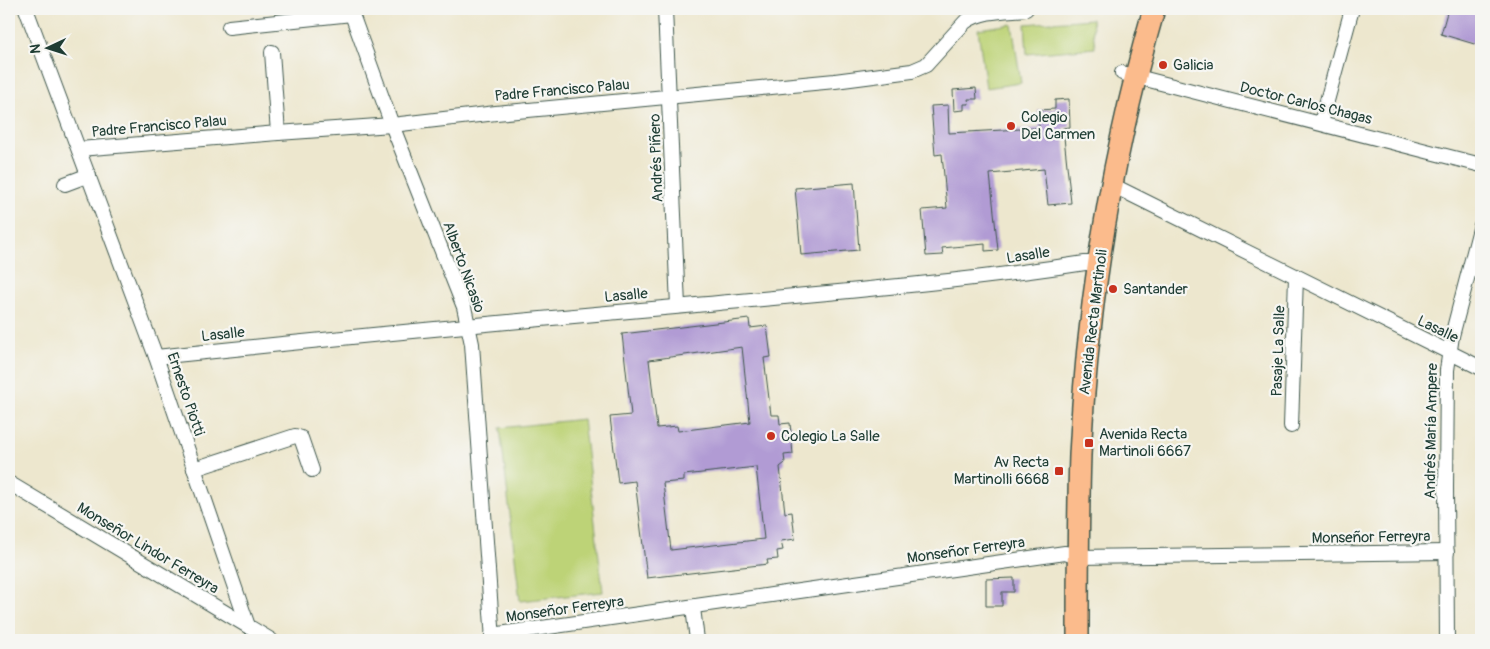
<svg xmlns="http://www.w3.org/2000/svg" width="1490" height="649" font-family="Pangolin,sans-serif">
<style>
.green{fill:#bdd377;stroke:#6e8856}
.building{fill:#b19bd4;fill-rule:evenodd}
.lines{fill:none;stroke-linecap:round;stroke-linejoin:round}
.minor-casing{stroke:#3e564b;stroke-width:16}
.primary-casing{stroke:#3e564b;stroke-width:24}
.minor{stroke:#fff;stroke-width:14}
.primary{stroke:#fbbb8c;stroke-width:21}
.poi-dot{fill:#c8321e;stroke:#f6f6f2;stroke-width:2}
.labels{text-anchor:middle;stroke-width:4.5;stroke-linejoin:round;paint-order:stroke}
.poi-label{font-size:15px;fill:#1f3d34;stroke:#f6f6f2;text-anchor:start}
.street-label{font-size:15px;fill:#1f3d34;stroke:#f6f6f2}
</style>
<rect width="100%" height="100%" fill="#f6f6f2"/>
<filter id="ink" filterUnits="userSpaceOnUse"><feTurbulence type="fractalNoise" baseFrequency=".02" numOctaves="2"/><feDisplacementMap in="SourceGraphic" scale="10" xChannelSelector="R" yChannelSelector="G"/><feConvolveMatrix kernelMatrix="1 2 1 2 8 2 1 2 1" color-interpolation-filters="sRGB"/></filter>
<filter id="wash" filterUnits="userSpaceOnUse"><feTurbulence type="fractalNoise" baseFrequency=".0096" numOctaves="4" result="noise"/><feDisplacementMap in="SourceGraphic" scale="20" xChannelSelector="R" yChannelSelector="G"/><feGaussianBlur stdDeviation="1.12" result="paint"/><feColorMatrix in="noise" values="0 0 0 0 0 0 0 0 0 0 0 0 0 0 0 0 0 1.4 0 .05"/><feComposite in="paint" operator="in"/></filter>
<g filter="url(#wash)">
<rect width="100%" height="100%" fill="#ede7ce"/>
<g class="green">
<polygon points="1092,19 1095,48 1027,54 1025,24"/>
<polygon points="1012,24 1021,83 986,88 978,29"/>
<polygon points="583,419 603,592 520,601 500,428"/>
</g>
<g id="blocks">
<g class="building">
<polygon points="1448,9 1481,9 1481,46 1441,34"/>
<polygon points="976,88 977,99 968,99 969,104 964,104 964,110 954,111 953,90"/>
<polygon points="1069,99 1070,127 1063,128 1071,203 1048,205 1044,169 990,174 998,250 985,251 985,244 942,248 943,255 926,256 922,210 947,208 942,154 935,155 931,106 948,105 949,133 1039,128 1038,110 1055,109 1055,100"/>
<polygon points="854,183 859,250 801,255 795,188"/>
<path d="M749,319L750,328L767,326L771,357L764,358L771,415H779L780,424L790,423L793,454L784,455L785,463L780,467L785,513L792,512L795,539L781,541L783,550L777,551L778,559L767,560L768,564L647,578L635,481L618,483L610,417L631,415L622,334ZM742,347L750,422L678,431L677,426L657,428L649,360ZM756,467L764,539L671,550L663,483L684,481V475Z"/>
<polygon points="1014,578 1014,592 1002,592 1002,606 986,606 986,579"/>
</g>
</g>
</g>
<g filter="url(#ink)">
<use href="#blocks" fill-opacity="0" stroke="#3e564b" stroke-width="1"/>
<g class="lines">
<g class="minor-casing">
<g id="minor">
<polyline points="26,9 156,357 248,626"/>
<polyline points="350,9 392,125 464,307 472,344 493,640"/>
<polyline points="665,9 678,306"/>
<polyline points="229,27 352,14"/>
<polyline points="272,52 278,133"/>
<polyline points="1122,73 1481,165"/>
<polyline points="1321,123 1352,9"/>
<path d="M79,149L278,133L392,125L496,113L835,81L912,71L926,65L965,22C982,10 1005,11 1026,9"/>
<polyline points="65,184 89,175"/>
<polyline points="1112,185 1481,368"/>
<path d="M156,357C329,339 502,322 675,307C812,294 949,284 1085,263H1098"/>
<polyline points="1291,426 1296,277"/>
<polyline points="194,469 295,436 301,438 312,470"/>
<polyline points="9,483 271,640"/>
<polyline points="693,608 697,640"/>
<path d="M492,635C683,609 874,579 1065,553L1078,557L1447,552"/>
<polyline points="1447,640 1446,487 1447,370 1452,336 1481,225"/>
</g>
</g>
<g class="primary-casing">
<path id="primary" d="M1078,640C1078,579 1078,517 1080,455C1087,304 1112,154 1154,9"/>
</g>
<use href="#minor" class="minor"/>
<use href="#primary" class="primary"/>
</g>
</g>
<g class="poi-dot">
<circle cx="1163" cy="65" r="5"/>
<circle cx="1011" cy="126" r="5"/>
<circle cx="1113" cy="289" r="5"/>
<circle cx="771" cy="436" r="5"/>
<rect x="1084" y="438" width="10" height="10" rx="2.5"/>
<rect x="1054" y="466" width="10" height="10" rx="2.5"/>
</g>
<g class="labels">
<g class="poi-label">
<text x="1173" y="70">Galicia</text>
<text x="1021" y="122">Colegio<tspan x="1021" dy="17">Del Carmen</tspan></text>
<text x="1123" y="294">Santander</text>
<text x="1099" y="439">Avenida Recta<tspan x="1099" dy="17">Martinoli 6667</tspan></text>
<text x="781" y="441">Colegio La Salle</text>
<text x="1049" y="467" text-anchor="end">Av Recta<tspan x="1049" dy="17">Martinolli 6668</tspan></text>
</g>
<g class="street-label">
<text transform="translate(562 90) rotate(-5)" y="5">Padre Francisco Palau</text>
<text transform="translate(1306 103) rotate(14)" y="5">Doctor Carlos Chagas</text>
<text transform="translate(159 126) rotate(-5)" y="5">Padre Francisco Palau</text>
<text transform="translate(656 158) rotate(-92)" y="5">Andrés Piñero</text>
<text transform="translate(1028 255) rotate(-9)" y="5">Lasalle</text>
<text transform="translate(464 267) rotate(70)" y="5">Alberto Nicasio</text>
<text transform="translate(626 295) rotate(-5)" y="5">Lasalle</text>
<text transform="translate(1093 322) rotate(-83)" y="5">Avenida Recta Martinoli</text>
<text transform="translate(1438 329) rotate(26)" y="5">Lasalle</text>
<text transform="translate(223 334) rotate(-6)" y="5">Lasalle</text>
<text transform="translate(1278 351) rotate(-88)" y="5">Pasaje La Salle</text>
<text transform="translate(186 394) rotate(71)" y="5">Ernesto Piotti</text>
<text transform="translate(1431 431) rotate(-89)" y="5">Andrés María Ampere</text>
<text transform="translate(1371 537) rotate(-1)" y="5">Monseñor Ferreyra</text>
<text transform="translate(148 548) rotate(31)" y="5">Monseñor Lindor Ferreyra</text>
<text transform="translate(966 550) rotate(-8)" y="5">Monseñor Ferreyra</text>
<text transform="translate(565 609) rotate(-8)" y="5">Monseñor Ferreyra</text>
</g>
</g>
<rect width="1490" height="649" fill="none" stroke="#f6f6f2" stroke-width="30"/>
<g transform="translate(48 48) rotate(266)" stroke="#f6f6f2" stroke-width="4" paint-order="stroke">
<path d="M0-4L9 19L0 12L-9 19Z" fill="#1f3d34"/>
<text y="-8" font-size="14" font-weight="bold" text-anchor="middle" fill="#1f3d34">N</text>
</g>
</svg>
